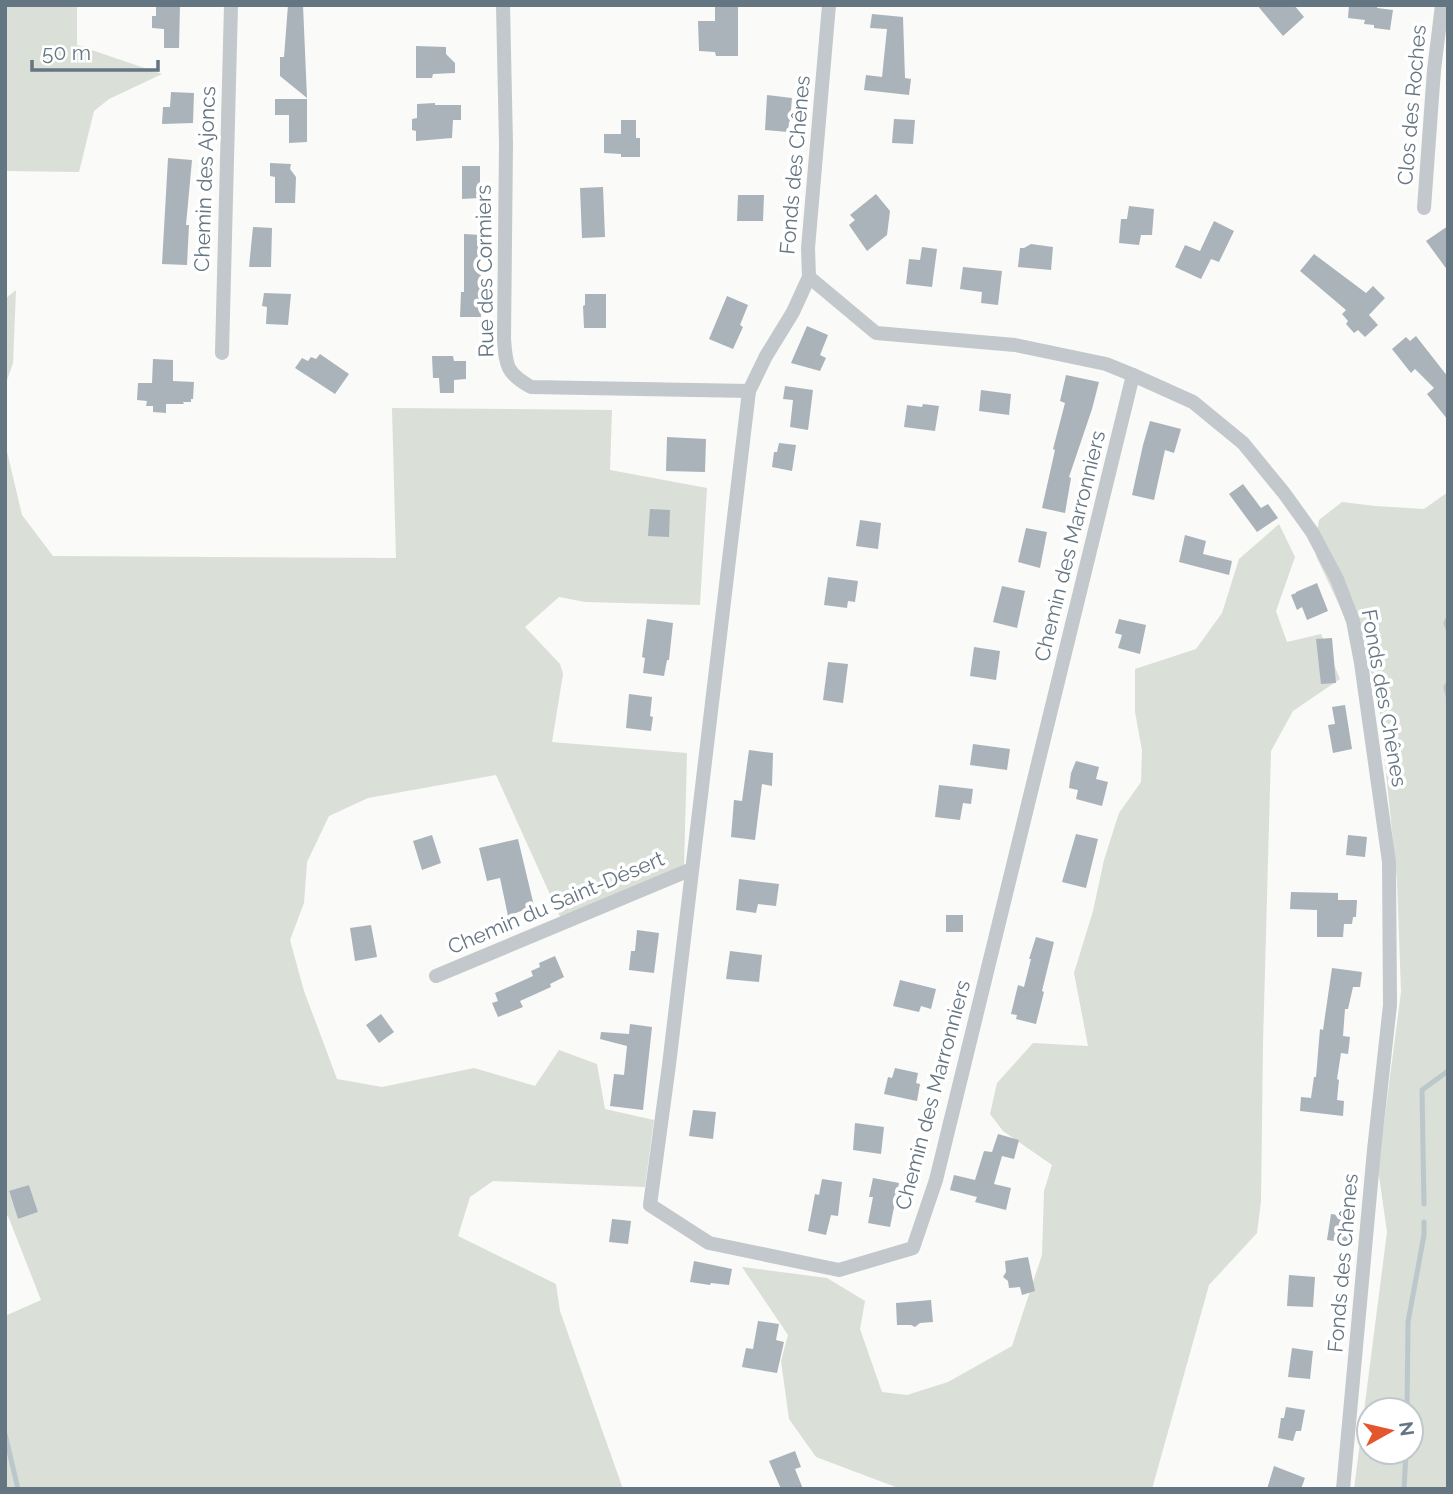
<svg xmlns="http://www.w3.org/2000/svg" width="1453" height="1494" font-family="Raleway,sans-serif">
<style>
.green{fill:#dadfd7;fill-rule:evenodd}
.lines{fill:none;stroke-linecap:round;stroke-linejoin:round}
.stream{stroke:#bbc7cb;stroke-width:5}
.building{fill:#aab3b9}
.minor{stroke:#c3c8cc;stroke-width:14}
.labels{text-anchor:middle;stroke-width:7;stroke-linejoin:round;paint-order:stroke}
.street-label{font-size:21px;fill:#657683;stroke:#fff}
</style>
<rect width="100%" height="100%" fill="#fafaf8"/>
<g class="green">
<polygon points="5,5 77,5 77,45 162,74 109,99 94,111 79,172 5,171"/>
<polygon points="16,290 13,363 5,386 5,299"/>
<path d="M392,408L612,410L610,470L707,488L700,605L585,602L559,597L525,627L560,664L563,674L552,742L687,753L684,867L562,921L496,775L368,798L329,816L307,862L304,903L290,940L304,991L337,1079L382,1087L474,1068L535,1086L559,1050L597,1064L605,1109L654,1120L645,1187L493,1181L470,1197L458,1236L556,1284L560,1311L623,1489H5V1316L41,1300L8,1216L5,1215V443L22,515L53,556L396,558ZM29,1185L38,1212L18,1219L9,1192Z"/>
<path d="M1448,492V1489H1354L1387,1232L1378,1169L1401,992L1397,880L1377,685L1316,556L1317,531L1319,520L1342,502L1375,506L1424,509ZM1369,1410H1411V1452H1369Z"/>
<polygon points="1279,524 1295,557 1276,611 1287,642 1321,634 1340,679 1293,711 1271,751 1263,1043 1261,1201 1257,1233 1209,1285 1152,1489 901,1489 816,1457 789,1419 781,1361 788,1335 742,1267 827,1278 865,1301 860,1329 882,1392 907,1395 948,1382 1012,1346 1042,1255 1044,1191 1052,1165 1003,1131 990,1114 997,1083 1033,1043 1088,1046 1074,973 1093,911 1104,860 1119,813 1141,782 1142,750 1135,712 1135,669 1196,649 1222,613 1239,559"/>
</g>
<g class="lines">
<g class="stream">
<polyline points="1448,619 1446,623 1448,629"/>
<polyline points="1448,684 1446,687 1448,696"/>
<polyline points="1424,1204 1422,1090 1448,1071"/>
<polyline points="1407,1410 1408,1322 1424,1235 1424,1222"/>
<polyline points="5,1434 18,1489"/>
<polyline points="1404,1489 1406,1452"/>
</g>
</g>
<g class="building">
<polygon points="156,5 180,5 179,48 164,48 164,29 152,28 152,16 156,16"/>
<polygon points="288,5 303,5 307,98 280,76 280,57 284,57"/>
<polygon points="715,5 738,5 738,56 716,56 715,52 699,51 698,21 715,21"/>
<polygon points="1257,5 1294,5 1304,17 1283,36"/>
<polygon points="1349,5 1377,5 1377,8 1393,10 1390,30 1374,28 1374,25 1364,24 1365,20 1348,18"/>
<polygon points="872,14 903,17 905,78 911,79 909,95 864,90 866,75 882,77 887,29 870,28"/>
<polygon points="416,46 446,47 446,54 455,63 455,73 433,74 432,78 416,78"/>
<polygon points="171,92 194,93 193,123 162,124 163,107 170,107"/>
<polygon points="767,95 792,98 790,121 789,122 788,132 765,130"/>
<polygon points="275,99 307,99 307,142 289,143 289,115 275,115"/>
<polygon points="435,103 435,105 461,105 461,120 453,120 452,138 416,141 416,131 412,130 412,119 417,118 417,104"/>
<polygon points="894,119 915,120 913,144 892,143"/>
<polygon points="621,120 636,120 636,138 640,138 640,157 621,157 621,154 604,153 604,134 621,134"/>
<polygon points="168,158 192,160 186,225 189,225 187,265 162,264"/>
<polygon points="270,163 291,164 290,169 296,177 295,203 275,203 275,177 270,176"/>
<polygon points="462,166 480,166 480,198 462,199"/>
<polygon points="603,187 605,237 582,238 580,188"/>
<polygon points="876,194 890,211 887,235 867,251 849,225 855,220 850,215"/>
<polygon points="738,195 764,195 763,221 737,221"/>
<polygon points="1129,206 1154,209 1152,235 1141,235 1139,245 1119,243 1121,219 1127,219"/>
<polygon points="1214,221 1234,231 1219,262 1211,259 1201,279 1175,267 1185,245 1200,251"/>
<polygon points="1448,226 1448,271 1426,241"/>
<polygon points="253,227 272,228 271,267 249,267"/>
<polygon points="464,234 481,235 481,317 460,317 461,292 464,292"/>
<polygon points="1031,244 1053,247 1051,270 1018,267 1020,248 1024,248"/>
<polygon points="922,247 937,249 932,287 906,284 909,259 920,260"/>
<polygon points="1314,254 1366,293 1373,286 1385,298 1369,315 1378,325 1365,337 1358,330 1354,333 1346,324 1348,321 1342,314 1346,310 1300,271"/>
<polygon points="963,267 1002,271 998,305 981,303 982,292 960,289"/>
<polygon points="264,293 291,294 288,325 266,324 267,307 262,306"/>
<polygon points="585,294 606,294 606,328 584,328 583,306 585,305"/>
<polygon points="727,296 748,305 740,325 743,327 733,349 709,339"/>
<polygon points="807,326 828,335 820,355 826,358 820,371 791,363"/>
<polygon points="1416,336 1448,377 1448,420 1427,394 1434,388 1415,369 1411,373 1392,349 1406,337 1410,341"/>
<polygon points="320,354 349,374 335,394 295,368 302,358 308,361 311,357 316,359"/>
<polygon points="432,356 453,356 454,361 466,361 466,379 454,380 454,393 440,393 439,378 433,378"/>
<polygon points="153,359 173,360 173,381 194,382 193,399 191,399 191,402 183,402 184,404 166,404 166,413 153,412 153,406 146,406 147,401 137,400 138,383 152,383"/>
<polygon points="1066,375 1099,382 1092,409 1069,477 1071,478 1065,513 1042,508 1055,450 1053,449 1065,403 1060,401"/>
<polygon points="785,386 813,390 808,430 790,427 793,400 783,399"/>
<polygon points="981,390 1011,394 1009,415 979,411"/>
<polygon points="923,404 939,406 935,431 904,427 907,405 922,407"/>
<polygon points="1150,421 1181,429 1174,453 1165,450 1154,500 1132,495 1143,445"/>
<polygon points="667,437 706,439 705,472 666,471"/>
<polygon points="779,443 796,445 792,471 772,467 774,452 777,452"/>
<polygon points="1243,484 1261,508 1268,504 1278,518 1257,532 1229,494"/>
<polygon points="650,509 670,510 669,537 648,536"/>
<polygon points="860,520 881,523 878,549 856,546"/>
<polygon points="1026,528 1047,532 1040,568 1018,562"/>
<polygon points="1185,535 1206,541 1203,554 1232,561 1229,575 1179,562"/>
<polygon points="828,577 858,581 855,602 848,601 847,608 824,605"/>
<polygon points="1317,583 1328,611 1307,620 1302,607 1297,610 1291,595 1296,593 1296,592"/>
<polygon points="1002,586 1025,591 1017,628 993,622"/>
<polygon points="647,619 673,623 669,660 667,660 664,676 643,673 645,658 642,657"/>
<polygon points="1119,619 1146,625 1140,654 1118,648 1122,635 1115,633"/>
<polygon points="1332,638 1336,683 1321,684 1316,639"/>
<polygon points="974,647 1000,651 996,680 970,676"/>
<polygon points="828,662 848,664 843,703 823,700"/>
<polygon points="629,694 652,697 650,716 653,717 651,731 626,728"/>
<polygon points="1345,705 1352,749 1333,753 1328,725 1335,724 1332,707"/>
<polygon points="973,744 1010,749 1007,770 970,765"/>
<polygon points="749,750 773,753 772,786 762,784 755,840 731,837 734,800 742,801"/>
<polygon points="1076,761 1099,767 1096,779 1108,782 1102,806 1076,799 1078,790 1069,788 1071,773"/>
<polygon points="939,785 973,789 971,804 963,803 960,820 935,817"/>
<polygon points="1076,834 1098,839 1086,888 1062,882"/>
<polygon points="432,835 441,863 422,870 413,841"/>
<polygon points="1348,835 1367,837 1365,857 1346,855"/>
<polygon points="518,839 534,906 508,916 500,878 487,881 479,848"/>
<polygon points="739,879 779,884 776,906 758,904 756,913 736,910"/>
<polygon points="1291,892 1338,893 1338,900 1357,900 1356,917 1353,917 1352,924 1344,924 1343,937 1317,937 1317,910 1290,909"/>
<rect x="946" y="915" width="17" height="17"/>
<polygon points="371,925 377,957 355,961 350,928"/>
<polygon points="637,930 659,933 654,973 629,970 631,951 635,951"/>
<polygon points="1036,937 1054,942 1042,991 1044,992 1036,1024 1016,1019 1017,1015 1011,1014 1018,985 1024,987 1031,959 1029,959"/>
<polygon points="730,951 762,955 759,982 726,979"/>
<polygon points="555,956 564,977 550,984 551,987 520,1001 523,1007 498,1017 492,1003 498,1001 495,993 533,976 531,971 540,967 539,963"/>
<polygon points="1332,968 1362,972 1360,987 1353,987 1348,1009 1345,1009 1343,1036 1350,1037 1348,1054 1341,1053 1337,1079 1339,1080 1337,1100 1344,1101 1343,1116 1300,1111 1301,1097 1311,1098 1314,1077 1316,1077 1320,1029 1323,1030"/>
<polygon points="900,980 936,989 931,1009 921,1006 919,1012 893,1006"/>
<polygon points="381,1014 394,1032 379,1043 366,1025"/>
<polygon points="630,1024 652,1027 643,1110 610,1106 614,1074 624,1075 627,1046 600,1039 601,1032 629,1034"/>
<polygon points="895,1068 918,1073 916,1083 920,1084 917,1101 884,1094 888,1077 892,1078"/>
<polygon points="693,1110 716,1112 713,1139 689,1136"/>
<polygon points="855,1123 884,1127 881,1154 853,1150"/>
<polygon points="998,1134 1019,1140 1014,1159 1002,1156 994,1184 1011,1188 1006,1210 975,1202 977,1197 950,1190 954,1175 975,1180 984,1151 992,1152"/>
<polygon points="873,1178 899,1183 890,1227 868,1223 873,1197 869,1197"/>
<polygon points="822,1179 842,1182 838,1216 831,1215 826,1235 808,1231 815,1194 819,1195"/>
<polygon points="29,1185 38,1212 18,1219 9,1191"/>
<polygon points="1331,1214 1353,1217 1349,1243 1327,1240"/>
<polygon points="612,1219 631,1221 628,1244 609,1242"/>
<polygon points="1028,1257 1035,1291 1022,1295 1020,1287 1009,1288 1008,1281 1003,1277 1006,1272 1005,1261"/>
<polygon points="694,1261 732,1269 729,1285 711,1283 710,1285 690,1282"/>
<polygon points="1289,1275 1315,1277 1313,1307 1287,1306"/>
<polygon points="931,1300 933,1322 920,1323 915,1327 911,1325 897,1325 896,1303"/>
<polygon points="758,1321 779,1324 776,1340 784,1342 777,1373 742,1367 746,1348 753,1349"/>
<polygon points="1292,1348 1313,1351 1310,1379 1288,1377"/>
<polygon points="1286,1407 1305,1410 1301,1431 1296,1431 1293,1441 1278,1438 1281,1418 1284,1418"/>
<polygon points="795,1451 801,1467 795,1469 803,1489 781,1489 769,1461"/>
<polygon points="1274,1466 1305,1478 1301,1489 1267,1489"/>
</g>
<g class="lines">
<g class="minor">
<path d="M503,5L506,144L504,339C506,366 506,373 531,387L749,391L766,356L793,312L809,277L808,248L829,5"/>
<polyline points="1424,208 1434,70 1442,5"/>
<polyline points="809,277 876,333 1015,345 1106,364 1133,375 1193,402 1243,443 1284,493 1312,532 1337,579 1353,621 1361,663 1389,862 1390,1005 1374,1150 1343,1489"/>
<polyline points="222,353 231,5"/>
<polyline points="749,391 669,1065 650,1205 709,1243 839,1270 913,1248 936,1180 1133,375"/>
<polyline points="436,976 692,869"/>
</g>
</g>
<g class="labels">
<g class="street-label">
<text transform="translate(1412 105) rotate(-85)" y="7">Clos des Roches</text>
<text transform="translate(795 165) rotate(-85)" y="7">Fonds des Chênes</text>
<text transform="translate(205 179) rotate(-88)" y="7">Chemin des Ajoncs</text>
<text transform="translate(485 271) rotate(-91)" y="7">Rue des Cormiers</text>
<text transform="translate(1070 546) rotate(-76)" y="7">Chemin des Marronniers</text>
<text transform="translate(1384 698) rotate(80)" y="7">Fonds des Chênes</text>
<text transform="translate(556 903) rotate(-23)" y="7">Chemin du Saint-Désert</text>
<text transform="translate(933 1095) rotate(-75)" y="7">Chemin des Marronniers</text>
<text transform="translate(1343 1263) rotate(-85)" y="7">Fonds des Chênes</text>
</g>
</g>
<rect width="1453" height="1494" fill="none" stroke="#657683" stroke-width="14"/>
<g transform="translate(1390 1431) rotate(82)"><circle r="33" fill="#ffffff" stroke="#c1c8cd" stroke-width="2"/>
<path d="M0-5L12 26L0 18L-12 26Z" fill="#e4572e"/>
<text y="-10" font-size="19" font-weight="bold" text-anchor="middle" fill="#657683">N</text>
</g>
<path d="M32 60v10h126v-10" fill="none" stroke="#657683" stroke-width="3.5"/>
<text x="42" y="60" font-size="21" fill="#657683" stroke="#ffffff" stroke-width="5" paint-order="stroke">50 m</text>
</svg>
